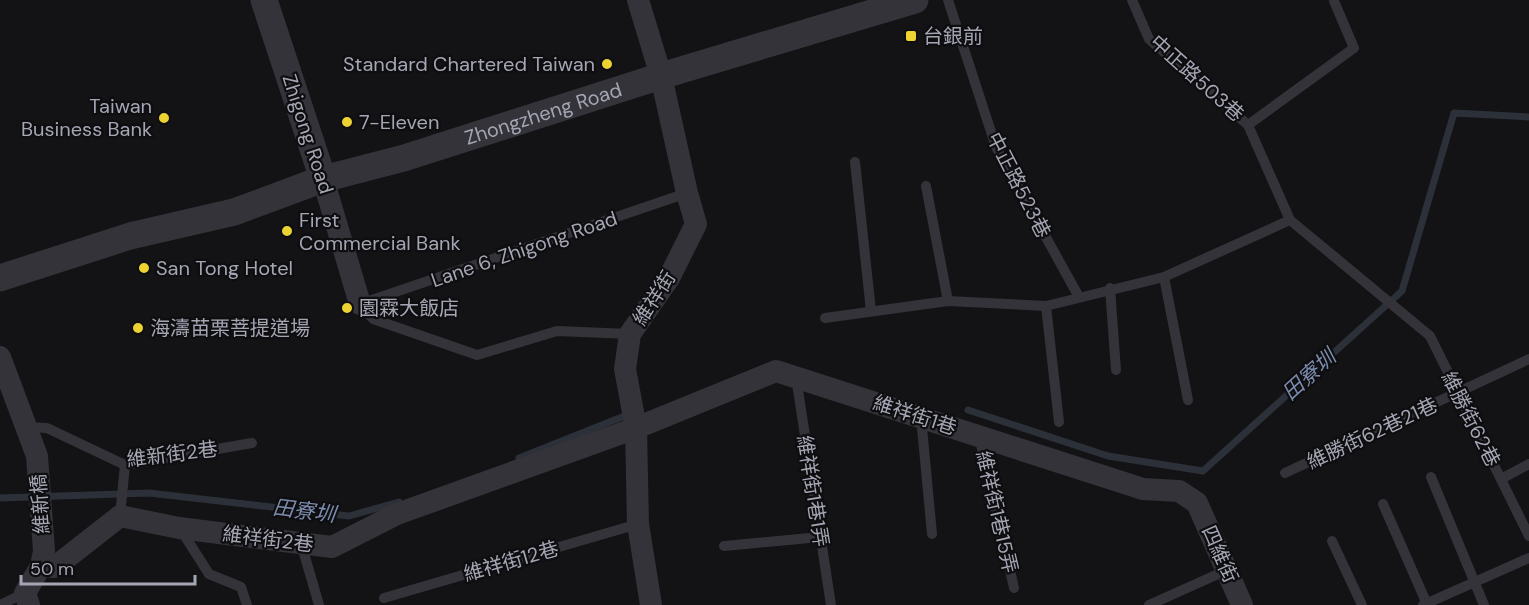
<svg xmlns="http://www.w3.org/2000/svg" width="1529" height="605" font-family="'DM Sans','Noto Sans TC',sans-serif">
<style>
.lines{fill:none;stroke-linecap:round;stroke-linejoin:round}
.stream{stroke:#2b3039;stroke-width:7}
.service{stroke:#343339;stroke-width:10}
.minor{stroke:#343339;stroke-width:22}
.tertiary{stroke:#343339;stroke-width:27}
.poi-dot{fill:#ecd332;stroke:#0e0d0f;stroke-width:2}
.labels{text-anchor:middle;stroke-width:4.5;stroke-linejoin:round;paint-order:stroke}
.poi-label{font-size:20px;fill:#a4a6b4;stroke:#0e0d0f;text-anchor:start}
.street-label{font-size:20px;fill:#a4a6b4;stroke:#0e0d0f}
.water-label{font-size:21px;font-style:italic;fill:#7c8cae;stroke:#0e0d0f}
</style>
<rect width="100%" height="100%" fill="#131214"/>
<g class="lines">
<g class="stream">
<polyline points="968,410 1108,456 1203,471 1402,291 1454,113 1529,117"/>
<polyline points="519,458 627,415"/>
<polyline points="0,498 149,493 349,516 399,502"/>
</g>
<g class="service">
<polyline points="948,0 996,147 1079,297"/>
<polyline points="1132,0 1149,39 1248,125 1290,220 1430,336 1529,536"/>
<polyline points="1248,125 1354,48 1334,1"/>
<polyline points="855,162 871,311"/>
<polyline points="926,186 948,301"/>
<polyline points="1164,277 1188,400"/>
<polyline points="1110,288 1116,370"/>
<polyline points="1046,306 1059,422"/>
<polyline points="825,318 948,301 1046,306 1164,277 1290,220"/>
<polyline points="630,334 557,331 477,355 373,319 360,304 687,193"/>
<polyline points="796,377 831,605"/>
<polyline points="921,417 932,534"/>
<polyline points="27,427 47,428 125,465 252,443"/>
<polyline points="979,436 1014,588"/>
<polyline points="1285,473 1529,359"/>
<polyline points="1431,477 1484,605"/>
<polyline points="1501,479 1529,464"/>
<polyline points="1383,504 1427,604"/>
<polyline points="120,516 125,465"/>
<polyline points="181,530 209,574 241,587 247,605"/>
<polyline points="1332,541 1362,605"/>
<polyline points="301,543 319,605"/>
<polyline points="724,546 820,537"/>
<polyline points="384,598 638,524"/>
<polyline points="0,605 25,593"/>
<polyline points="1149,605 1227,570"/>
<polyline points="1423,605 1529,558"/>
</g>
<g class="minor">
<polyline points="638,0 661,76 687,193 696,224 669,278 630,334 625,369 636,428 638,524 651,605"/>
<polyline points="323,179 360,304"/>
<polyline points="0,357 37,456 44,551 41,566 25,593 29,605"/>
<polyline points="41,566 55,567 120,516 179,528 332,547 397,514 636,428 776,371 1143,489 1179,491 1197,503 1242,605"/>
</g>
<g class="tertiary">
<polyline points="264,0 323,179"/>
<path id="s1" d="M0,278L130,236L234,212L323,179L404,158L661,76L915,0"/>
</g>
</g>
<g class="poi-dot">
<rect x="905" y="30" width="12" height="12" rx="3"/>
<circle cx="607" cy="64" r="6"/>
<circle cx="164" cy="118" r="6"/>
<circle cx="347" cy="122" r="6"/>
<circle cx="287" cy="231" r="6"/>
<circle cx="144" cy="268" r="6"/>
<circle cx="347" cy="308" r="6"/>
<circle cx="138" cy="328" r="6"/>
</g>
<g class="labels">
<g class="poi-label">
<text x="923" y="43">台銀前</text>
<text x="595" y="71" text-anchor="end">Standard Chartered Taiwan</text>
<text x="152" y="113" text-anchor="end">Taiwan<tspan x="152" dy="23">Business Bank</tspan></text>
<text x="359" y="129">7-Eleven</text>
<text x="299" y="227">First<tspan x="299" dy="23">Commercial Bank</tspan></text>
<text x="156" y="275">San Tong Hotel</text>
<text x="359" y="315">園霖大飯店</text>
<text x="150" y="335">海濤苗栗菩提道場</text>
</g>
<g class="street-label">
<text transform="translate(1197 78) rotate(42)" y="7">中正路503巷</text>
<text dy="7" stroke="none"><textPath href="#s1" startOffset="568">Zhongzheng Road</textPath></text>
<text transform="translate(308 134) rotate(72)" y="7">Zhigong Road</text>
<text transform="translate(1019 185) rotate(63)" y="7">中正路523巷</text>
<text transform="translate(524 249) rotate(-19)" y="7">Lane 6, Zhigong Road</text>
<text transform="translate(654 298) rotate(-57)" y="7">維祥街</text>
<text transform="translate(915 415) rotate(18)" y="7">維祥街1巷</text>
<text transform="translate(1471 419) rotate(63)" y="7">維勝街62巷</text>
<text transform="translate(1372 433) rotate(-25)" y="7">維勝街62巷21巷</text>
<text transform="translate(172 454) rotate(-7)" y="7">維新街2巷</text>
<text transform="translate(813 491) rotate(81)" y="7">維祥街1巷1弄</text>
<text transform="translate(40 504) rotate(-94)" y="7">維新橋</text>
<text transform="translate(997 512) rotate(77)" y="7">維祥街1巷15弄</text>
<text transform="translate(268 539) rotate(7)" y="7">維祥街2巷</text>
<text transform="translate(1220 554) rotate(66)" y="7">四維街</text>
<text transform="translate(511 561) rotate(-16)" y="7">維祥街12巷</text>
</g>
<g class="water-label">
<text transform="translate(1309 375) rotate(-42)" y="7">田寮圳</text>
<text transform="translate(304 511) rotate(7)" y="7">田寮圳</text>
</g>
</g>
<path d="M21 575v9h174v-9" fill="none" stroke="#a4a6b4" stroke-width="3"/>
<text x="30" y="575" font-size="18" fill="#a4a6b4" stroke="#0e0d0f" stroke-width="4.5" paint-order="stroke">50 m</text>
</svg>
